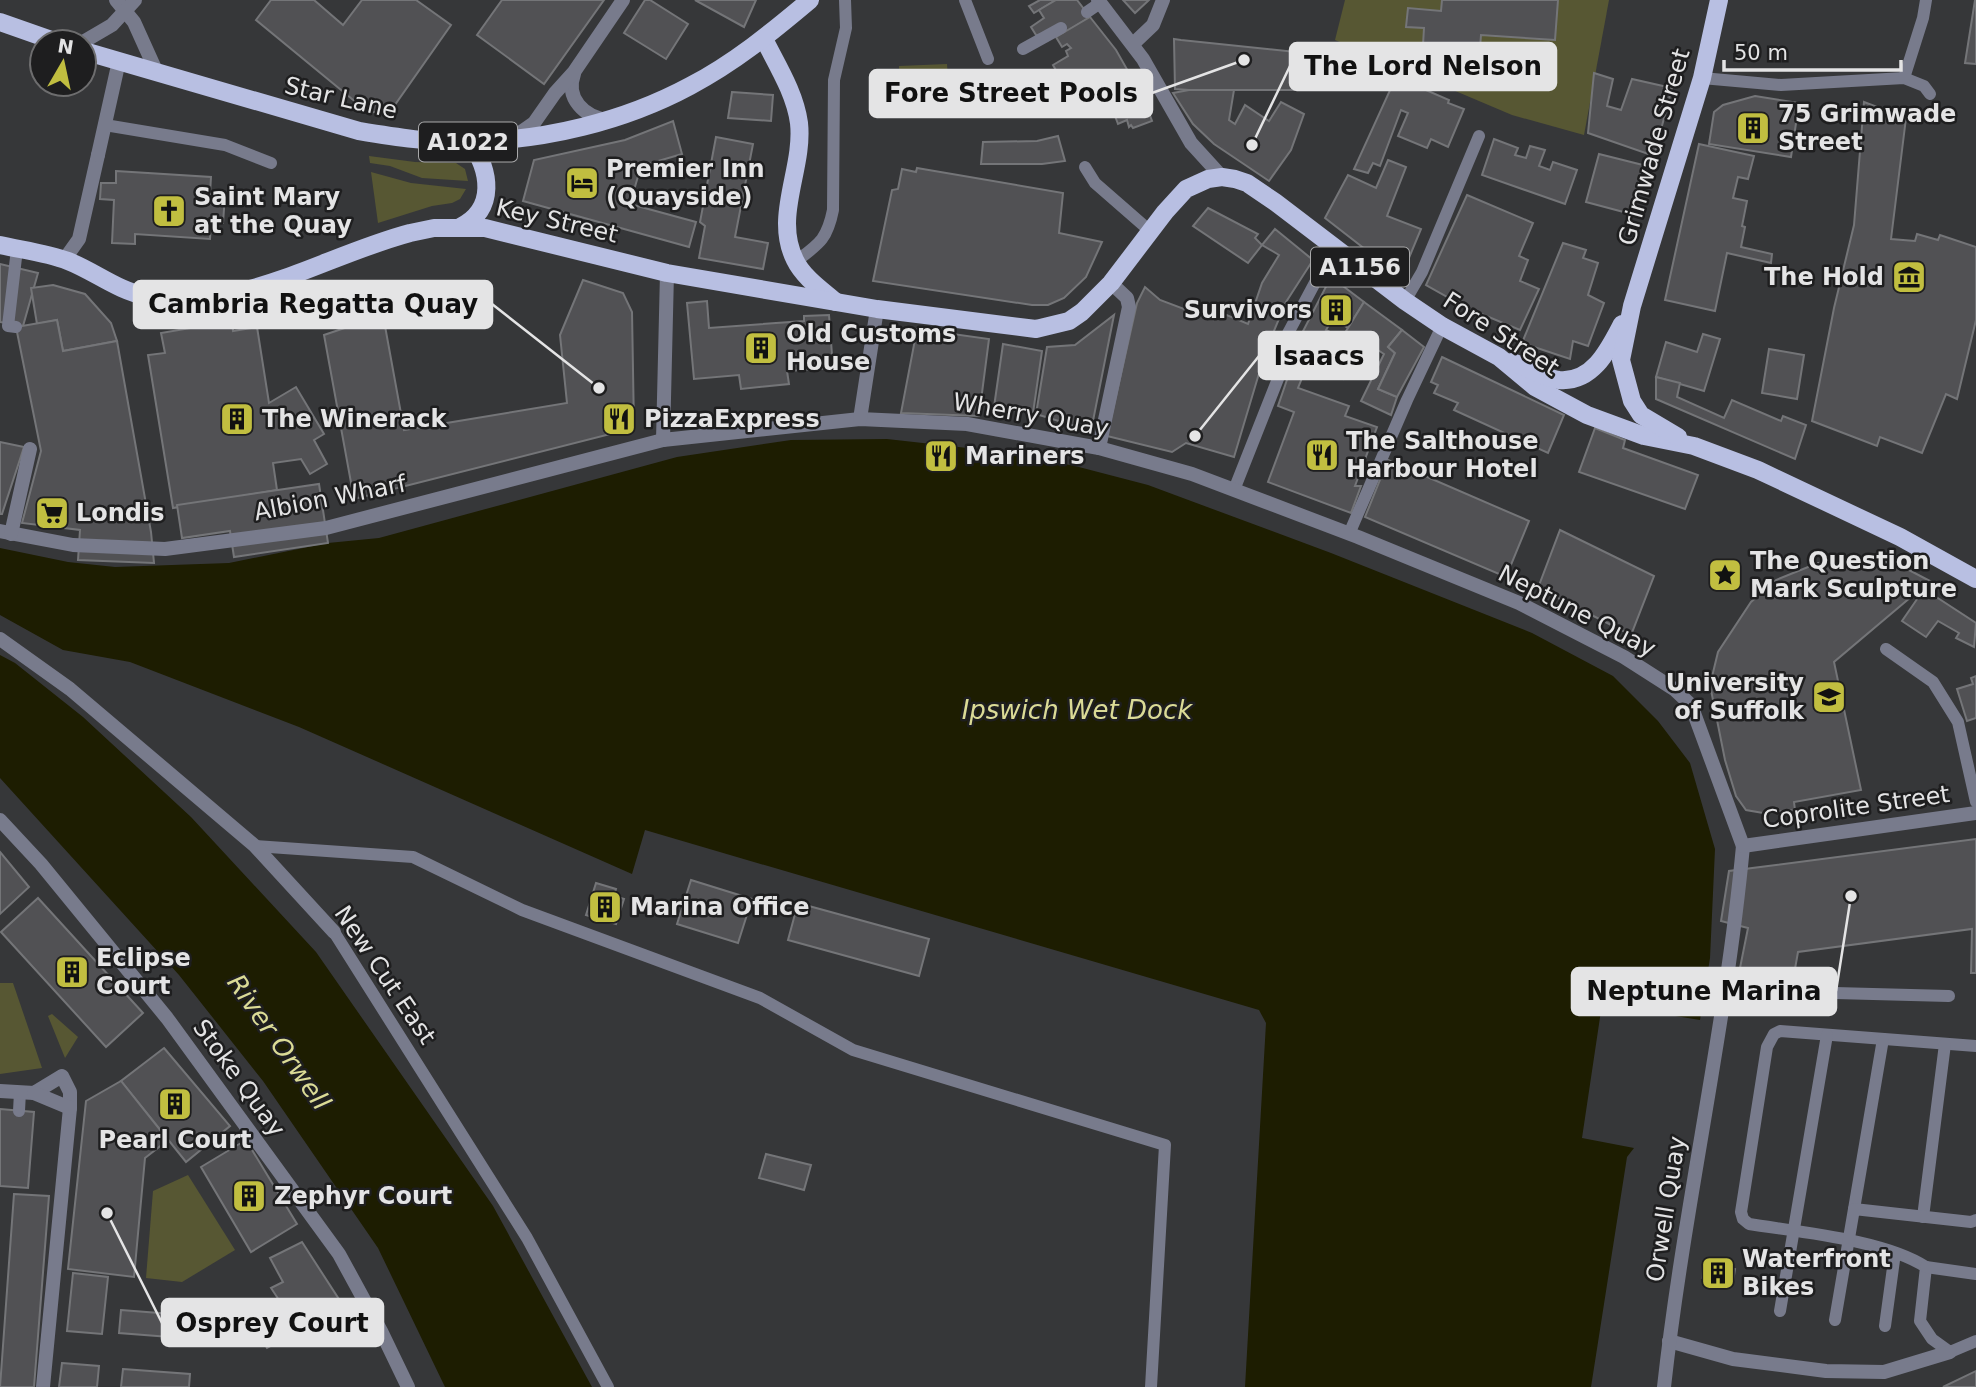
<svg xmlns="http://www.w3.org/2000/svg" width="1976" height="1387" font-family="'DejaVu Sans',sans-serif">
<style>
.green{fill:#575733}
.water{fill:#1d1d01}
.building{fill:#515154;stroke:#747578;stroke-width:2}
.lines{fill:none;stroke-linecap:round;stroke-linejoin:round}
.service{stroke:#787b8c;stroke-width:12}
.pedestrian{stroke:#787b8c;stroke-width:14}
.minor{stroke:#787b8c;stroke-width:14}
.primary{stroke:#b8bfe2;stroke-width:18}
.labels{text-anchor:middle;stroke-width:5;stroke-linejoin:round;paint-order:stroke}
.shield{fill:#1e1e1f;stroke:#a9a9aa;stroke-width:2}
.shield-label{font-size:23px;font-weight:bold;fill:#e4e4e5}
.street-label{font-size:24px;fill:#e4e4e5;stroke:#1e1e1f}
.poi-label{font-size:24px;font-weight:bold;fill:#e4e4e5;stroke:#1e1e1f;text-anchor:start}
.water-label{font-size:26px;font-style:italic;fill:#dbdb96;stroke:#1e1e1f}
.leader{fill:none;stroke:#e4e4e5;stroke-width:2.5}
.callout-dot{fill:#e4e4e5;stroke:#1e1e1f;stroke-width:2.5}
.callout{fill:#e4e4e5;stroke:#e4e4e5;stroke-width:2.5}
.callout-label{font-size:26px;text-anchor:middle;font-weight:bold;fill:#111}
</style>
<rect width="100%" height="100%" fill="#363739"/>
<g class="green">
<polygon points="1345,0 1609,0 1584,135 1512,115 1335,40"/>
<polygon points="947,64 949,90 952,90 953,102 900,106 899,66"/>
<polygon points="369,156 415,162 456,163 465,169 468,181 422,178 390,166 370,163"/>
<polygon points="371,172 411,183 466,189 460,199 452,203 432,206 378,223"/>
<polygon points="0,983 13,983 42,1068 0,1074"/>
<polygon points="52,1014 78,1037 65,1058 48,1016"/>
<polygon points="188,1175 235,1250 182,1282 146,1278 153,1191"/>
</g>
<g class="water">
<polygon points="887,439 1003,452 1075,466 1148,485 1331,553 1532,633 1613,676 1658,721 1690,763 1715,849 1710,958 1700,1020 1602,1004 1582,1138 1634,1148 1627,1157 1591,1387 1245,1387 1266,1023 1259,1010 645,830 632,874 299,727 130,662 63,650 0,615 0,548 68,562 115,567 229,563 328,543 379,538 677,457 791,440"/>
<polygon points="0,655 15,663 83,717 191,817 316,952 493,1206 592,1387 445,1387 378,1248 263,1081 179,975 0,778"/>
</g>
<g class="building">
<polygon points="271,0 314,0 343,25 362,0 416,0 451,25 392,109 369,113 256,20"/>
<polygon points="502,0 604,0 544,84 477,35"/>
<polygon points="645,0 650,0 688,24 666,59 624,33"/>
<polygon points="695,0 756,0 744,27"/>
<polygon points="1040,0 1056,0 1034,13 1029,6"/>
<polygon points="1056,0 1077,0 1090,17 1064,33 1036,35 1031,27 1044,18 1039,10"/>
<polygon points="1123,0 1149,0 1135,13"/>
<polygon points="1442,0 1558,0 1555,40 1481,35 1480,48 1453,47 1452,61 1441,60 1442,46 1423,45 1424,28 1406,27 1408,8 1441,11"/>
<polygon points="1975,0 1976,0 1976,64 1965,63"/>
<polygon points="1090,17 1116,50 1132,78 1116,87 1118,90 1095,102 1087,88 1068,96 1058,81 1061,79 1053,65 1068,56 1066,51 1071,48 1067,44 1062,47 1056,37"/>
<polygon points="1174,39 1181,40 1315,54 1303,90 1189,90 1175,89"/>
<polygon points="1594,73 1613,79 1607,106 1621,110 1632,79 1672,88 1654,156 1588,133"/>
<polygon points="1396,77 1449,100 1448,103 1464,109 1448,147 1431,139 1427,148 1398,136 1408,113 1401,110 1380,166 1373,163 1368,173 1354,169"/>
<polygon points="1189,90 1234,90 1229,120 1235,124 1245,105 1269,121 1281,102 1304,114 1291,150 1269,181 1214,144 1193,124 1173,93"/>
<polygon points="732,92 773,95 771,121 728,118"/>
<polygon points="1142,94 1152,121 1133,128 1131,125 1129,127 1127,120 1118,124 1111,105"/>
<polygon points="1755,96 1799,103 1791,157 1709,144 1714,112 1723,105"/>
<polygon points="1864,102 1906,118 1891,239 1915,241 1917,234 1938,240 1940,235 1976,247 1976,320 1957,399 1946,394 1922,453 1880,437 1877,446 1812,421 1834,308 1854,225"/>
<polygon points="673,121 682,154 641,166 630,204 696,222 689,247 523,201 534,160 625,140"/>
<polygon points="1058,136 1065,161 1042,164 981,164 983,142 1037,141"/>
<polygon points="716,137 753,144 735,237 768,243 763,269 699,258 705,226 700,222"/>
<polygon points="1494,139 1518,148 1515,155 1526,158 1530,146 1545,150 1539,166 1550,170 1553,162 1577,170 1565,204 1482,175"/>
<polygon points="1699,144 1754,156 1748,179 1738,177 1733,198 1747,201 1742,226 1745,227 1741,247 1772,254 1771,263 1727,253 1715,311 1665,300"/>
<polygon points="1599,154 1643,165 1631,214 1586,202"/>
<polygon points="1388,160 1406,167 1387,216 1421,229 1401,277 1325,218 1348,175 1376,188"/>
<polygon points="917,168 1063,193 1059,233 1102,242 1086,277 1064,298 1048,305 1032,305 873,281 892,190 898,189 902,169 916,172"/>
<polygon points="116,171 211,177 210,194 225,195 223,223 211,223 210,239 135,234 135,244 112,243 114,200 100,199 101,183 116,183"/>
<polygon points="1467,195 1533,223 1519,256 1528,260 1520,281 1539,289 1520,330 1467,308 1426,285"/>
<polygon points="1208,208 1258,234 1255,238 1262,245 1248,263 1193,226"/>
<polygon points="1275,229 1313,260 1286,302 1266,350 1234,457 1186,443 1172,452 1107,436 1137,303 1145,287 1160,300 1213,320 1217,311 1248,324 1262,283 1279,255 1262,245"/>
<polygon points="1563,243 1586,250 1583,258 1598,263 1588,295 1604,303 1588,346 1573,341 1570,359 1522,343"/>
<polygon points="0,264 38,273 23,326 0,322"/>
<polygon points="1331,277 1364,302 1348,328 1333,318 1326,330 1332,333 1326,349 1299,339"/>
<polygon points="583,280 623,293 632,312 634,428 354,499 324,335 383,315 404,430 567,403 560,335"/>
<polygon points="53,285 85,294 111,323 117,341 63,351 57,320 37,324 31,288"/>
<polygon points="707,301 709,328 804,321 804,316 829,315 833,368 787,371 789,384 741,389 739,375 694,379 687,303"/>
<polygon points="1364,302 1402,330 1388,347 1395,353 1378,389 1397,397 1391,415 1361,401 1384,354 1364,341 1343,379 1326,370 1332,354"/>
<polygon points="1114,315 1091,431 1036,414 1047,347 1075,345"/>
<polygon points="57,320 63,351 117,341 151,532 154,563 78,560 80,530 22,523 41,451 16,327"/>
<polygon points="232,321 233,331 257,327 269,403 296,387 324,434 314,440 327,464 310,474 301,459 273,463 277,490 173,508 148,355 165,353 161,333"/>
<polygon points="917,329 989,339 979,416 901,413"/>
<polygon points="1402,330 1424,347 1397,397 1378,389 1395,353 1388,347"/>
<polygon points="1703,334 1720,339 1704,391 1656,377 1666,342 1697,352"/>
<polygon points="1003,344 1042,351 1033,413 994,407"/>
<polygon points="1769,349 1804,355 1797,399 1762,393"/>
<polygon points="1442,357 1564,415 1548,453 1454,410 1458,403 1434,393 1438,385 1431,382"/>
<polygon points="1291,368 1304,373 1298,388 1349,406 1345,416 1377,427 1355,486 1361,486 1351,513 1268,482 1294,412 1278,406"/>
<polygon points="1656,377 1680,383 1677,397 1724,418 1732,400 1781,421 1783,416 1806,425 1795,459 1656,399"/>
<polygon points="1595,428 1625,440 1623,448 1698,475 1685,509 1579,472"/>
<polygon points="0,442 24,447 2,514 0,514"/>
<polygon points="1388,460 1529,521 1506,577 1365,517"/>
<polygon points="319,484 328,543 234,557 230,531 182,538 177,505"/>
<polygon points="1560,530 1654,576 1631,635 1538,588"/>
<polygon points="1847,560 1881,560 1907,569 1930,581 1834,662 1861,790 1794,802 1795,810 1763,813 1746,810 1736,796 1725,760 1710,685 1718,652 1751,602 1776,580 1818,563"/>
<polygon points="1924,589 1976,623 1974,647 1956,638 1959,633 1938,621 1926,637 1902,621"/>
<polygon points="1976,676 1976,718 1967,721 1957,689 1973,684 1971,678"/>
<polygon points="1976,839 1976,973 1971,973 1972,929 1798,952 1793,980 1740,968 1748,928 1721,921 1729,871"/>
<polygon points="0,852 29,887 0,914"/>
<polygon points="691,880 752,899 738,943 677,924"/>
<polygon points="596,883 616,889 614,896 624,899 616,924 586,915"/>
<polygon points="38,898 143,1013 106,1047 1,932"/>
<polygon points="798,903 929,939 919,976 788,940"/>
<polygon points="164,1048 230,1126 186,1162 121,1081"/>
<polygon points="121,1081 168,1140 145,1158 134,1277 68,1269 86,1101"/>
<polygon points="0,1109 34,1112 28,1188 0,1186"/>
<polygon points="246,1140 297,1224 251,1252 201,1167"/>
<polygon points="766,1154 811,1165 804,1190 759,1178"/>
<polygon points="14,1194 49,1196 34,1387 0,1387"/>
<polygon points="302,1242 344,1307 267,1348 256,1328 259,1327 252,1313 279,1300 271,1288 283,1282 270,1258"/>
<polygon points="1703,1265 1735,1269 1733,1282 1702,1278"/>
<polygon points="73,1273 108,1277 102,1334 67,1331"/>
<polygon points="121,1310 197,1316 195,1339 119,1333"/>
<polygon points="62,1363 99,1366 97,1387 59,1387"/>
<polygon points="123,1369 190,1374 189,1387 121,1387"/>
<polygon points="1976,1371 1976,1387 1943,1387"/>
</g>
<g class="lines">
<g class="service">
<polyline points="965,0 988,59"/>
<polyline points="1087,12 1100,3"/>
<polyline points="1023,49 1061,28"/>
<polyline points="1702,78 1781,85 1904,78 1924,86 1930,94"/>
<polyline points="1904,78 1923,18 1926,0"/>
<polyline points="105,125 225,145 271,163"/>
<polyline points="1085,167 1095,183 1150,231"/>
<path d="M795,262C819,244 827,240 833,210L834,80L846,28L845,0"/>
<polyline points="1405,301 1422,272 1479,136"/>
<polyline points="16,327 8,326 17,249"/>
<polyline points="1234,490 1287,356 1286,337 1334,247"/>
<polyline points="1349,534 1407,400 1442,326"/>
<polyline points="1886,649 1933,682 1958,722 1976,802"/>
<polyline points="255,846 413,857 522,910 760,998 853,1050 1165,1145 1151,1387"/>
<polyline points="334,932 527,1238 608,1387"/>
<polyline points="1724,990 1949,996"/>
<path d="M1976,1046L1780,1031L1774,1034L1767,1047L1741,1212L1743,1219L1749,1224C1799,1232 1885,1240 1926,1267L1920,1321L1932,1339L1950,1352L1976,1341"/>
<polyline points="19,1111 20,1092"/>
<polyline points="1854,1209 1883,1039"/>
<polyline points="1923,1217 1945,1044"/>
<polyline points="1926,1267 1976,1274"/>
<polyline points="1780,1311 1827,1035"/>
<polyline points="1835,1320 1854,1209 1971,1222 1976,1220"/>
<polyline points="1885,1326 1895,1253"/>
</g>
<g class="pedestrian">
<polyline points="64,260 79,239 98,155"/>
<polyline points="1099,448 1129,307 1127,298 1111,283"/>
<polyline points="0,531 73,545 165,549 326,528 663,440"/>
<polyline points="11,534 30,449"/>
<polyline points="1669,1341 1733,1359 1826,1371 1884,1372 1950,1352"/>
<path d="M1664,1387C1684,1206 1726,1028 1743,846"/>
</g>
<g class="minor">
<polyline points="116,0 134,22 157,73"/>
<polyline points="1098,0 1143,59 1191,143 1222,177"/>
<polyline points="83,42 112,25 135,0"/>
<polyline points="1133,44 1153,25 1163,0"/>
<path d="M574,74C565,98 584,117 608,120"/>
<polyline points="514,137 534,123 555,93 574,72 623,0"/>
<polyline points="98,155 119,61"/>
<polyline points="667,273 663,440 860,419 967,424 1099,448 1192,474 1358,537 1519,603 1624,657 1674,689 1691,705 1743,846 1976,813"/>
<polyline points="860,419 877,309"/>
<polyline points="0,639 70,689 255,846 334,932"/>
<polyline points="0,820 41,864 167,1018 339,1254 381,1331 408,1387"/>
<polyline points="0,1091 34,1093 62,1076 70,1092 70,1108 43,1387"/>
<polyline points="34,1093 70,1108"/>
</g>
<g class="primary">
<polyline points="0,22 57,42"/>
<path d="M764,39C777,65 795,93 799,123C804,169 773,216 795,260C803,277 822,290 836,302"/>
<path d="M84,51L359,131C395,137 433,143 470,142C545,140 623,122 690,86C734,63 772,32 810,0"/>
<path d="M460,227C497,209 490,170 470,142"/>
<path d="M0,245C22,250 47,253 68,261C94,271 118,291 146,296C240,313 323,256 410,233L434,228H485L667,273L877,309L1036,329L1069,321L1082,312L1111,283L1165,212L1186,189L1208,179L1222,177L1235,179L1247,183L1275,202L1405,301L1442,326L1499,357L1535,387L1587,415L1644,436L1694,446L1758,470L1900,537L1976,579"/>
<path d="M1512,362C1526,367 1544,378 1559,380C1593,383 1609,349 1622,324"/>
<polyline points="1678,437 1641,415 1632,401 1621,360 1632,306 1702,78 1719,0"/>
</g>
</g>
<defs>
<g id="building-square" transform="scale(1.75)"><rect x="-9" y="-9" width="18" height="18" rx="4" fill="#c1be40" stroke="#1e1e1f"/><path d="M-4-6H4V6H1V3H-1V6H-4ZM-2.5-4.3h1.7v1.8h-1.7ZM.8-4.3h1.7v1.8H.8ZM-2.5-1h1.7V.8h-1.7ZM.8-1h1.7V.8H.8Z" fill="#111"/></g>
<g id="hotel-square" transform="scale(1.75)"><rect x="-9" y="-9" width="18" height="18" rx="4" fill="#c1be40" stroke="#1e1e1f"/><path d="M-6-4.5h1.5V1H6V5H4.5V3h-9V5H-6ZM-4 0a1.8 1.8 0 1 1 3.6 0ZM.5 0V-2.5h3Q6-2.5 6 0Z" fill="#111"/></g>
<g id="church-square" transform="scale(1.75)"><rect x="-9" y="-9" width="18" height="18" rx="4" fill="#c1be40" stroke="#1e1e1f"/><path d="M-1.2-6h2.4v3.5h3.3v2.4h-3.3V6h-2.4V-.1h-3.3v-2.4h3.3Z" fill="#111"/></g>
<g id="museum-square" transform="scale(1.75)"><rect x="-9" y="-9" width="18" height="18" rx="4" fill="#c1be40" stroke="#1e1e1f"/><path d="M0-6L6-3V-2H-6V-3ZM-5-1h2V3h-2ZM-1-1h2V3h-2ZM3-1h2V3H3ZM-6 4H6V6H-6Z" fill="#111"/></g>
<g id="restaurant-square" transform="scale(1.75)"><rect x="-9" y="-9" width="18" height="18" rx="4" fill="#c1be40" stroke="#1e1e1f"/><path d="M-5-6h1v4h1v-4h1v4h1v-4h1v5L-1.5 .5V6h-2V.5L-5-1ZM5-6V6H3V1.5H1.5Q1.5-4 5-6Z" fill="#111"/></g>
<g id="supermarket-square" transform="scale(1.75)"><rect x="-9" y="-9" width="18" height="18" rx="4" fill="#c1be40" stroke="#1e1e1f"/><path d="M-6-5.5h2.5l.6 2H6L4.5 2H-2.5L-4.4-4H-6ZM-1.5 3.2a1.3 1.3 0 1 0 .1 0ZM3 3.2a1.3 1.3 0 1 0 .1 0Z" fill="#111"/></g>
<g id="sight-square" transform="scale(1.75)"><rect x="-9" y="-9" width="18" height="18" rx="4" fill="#c1be40" stroke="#1e1e1f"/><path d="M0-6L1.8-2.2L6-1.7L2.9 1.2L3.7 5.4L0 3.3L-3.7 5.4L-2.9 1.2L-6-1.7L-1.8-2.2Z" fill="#111"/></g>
<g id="university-square" transform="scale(1.75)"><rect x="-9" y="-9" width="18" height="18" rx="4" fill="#c1be40" stroke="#1e1e1f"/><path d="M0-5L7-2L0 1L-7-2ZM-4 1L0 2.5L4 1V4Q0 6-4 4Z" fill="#111"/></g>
</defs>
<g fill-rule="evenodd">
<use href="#building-square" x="1753" y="128"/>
<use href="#hotel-square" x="582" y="183"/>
<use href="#church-square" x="169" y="211"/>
<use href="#museum-square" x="1909" y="277"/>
<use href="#building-square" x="1336" y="310"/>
<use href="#building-square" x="761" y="348"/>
<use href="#building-square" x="237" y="419"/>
<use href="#restaurant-square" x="619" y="419"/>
<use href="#restaurant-square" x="1322" y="455"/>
<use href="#restaurant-square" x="941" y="456"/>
<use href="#supermarket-square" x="52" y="513"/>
<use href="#sight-square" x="1725" y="575"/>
<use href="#university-square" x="1829" y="697"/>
<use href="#building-square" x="605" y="907"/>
<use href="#building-square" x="72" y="972"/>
<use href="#building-square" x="175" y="1104"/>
<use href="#building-square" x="249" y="1196"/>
<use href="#building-square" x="1718" y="1273"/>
</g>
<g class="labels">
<g class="shield">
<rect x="419" y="122.5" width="98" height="39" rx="5"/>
<rect x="1311" y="247.5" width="98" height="39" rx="5"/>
</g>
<g class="shield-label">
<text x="468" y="150">A1022</text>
<text x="1360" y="275">A1156</text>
</g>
<g class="street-label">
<text transform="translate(341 98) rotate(13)" y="8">Star Lane</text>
<text transform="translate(1654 147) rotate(-74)" y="8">Grimwade Street</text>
<text transform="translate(557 221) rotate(13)" y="8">Key Street</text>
<text transform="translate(1501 334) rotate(33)" y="8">Fore Street</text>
<text transform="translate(1031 415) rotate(10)" y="8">Wherry Quay</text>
<text transform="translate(330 498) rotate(-11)" y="8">Albion Wharf</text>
<text transform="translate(1577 611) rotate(27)" y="8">Neptune Quay</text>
<text transform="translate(1856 807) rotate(-8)" y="8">Coprolite Street</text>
<text transform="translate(385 975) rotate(56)" y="8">New Cut East</text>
<text transform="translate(239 1078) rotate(54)" y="8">Stoke Quay</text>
<text transform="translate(1666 1209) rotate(-81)" y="8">Orwell Quay</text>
</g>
<g class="poi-label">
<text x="1778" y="122">75 Grimwade<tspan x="1778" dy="28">Street</tspan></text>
<text x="606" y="177">Premier Inn<tspan x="606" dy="28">(Quayside)</tspan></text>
<text x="194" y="205">Saint Mary<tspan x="194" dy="28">at the Quay</tspan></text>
<text x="1884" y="285" text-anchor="end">The Hold</text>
<text x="1312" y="318" text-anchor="end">Survivors</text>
<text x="786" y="342">Old Customs<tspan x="786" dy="28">House</tspan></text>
<text x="262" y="427">The Winerack</text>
<text x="644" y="427">PizzaExpress</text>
<text x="1346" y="449">The Salthouse<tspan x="1346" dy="28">Harbour Hotel</tspan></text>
<text x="965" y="464">Mariners</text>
<text x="76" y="521">Londis</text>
<text x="1750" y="569">The Question<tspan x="1750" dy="28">Mark Sculpture</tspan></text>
<text x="1804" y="691" text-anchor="end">University<tspan x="1804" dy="28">of Suffolk</tspan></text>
<text x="630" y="915">Marina Office</text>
<text x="96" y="966">Eclipse<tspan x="96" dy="28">Court</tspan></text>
<text x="175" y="1148" text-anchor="middle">Pearl Court</text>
<text x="274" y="1204">Zephyr Court</text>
<text x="1742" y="1267">Waterfront<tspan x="1742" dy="28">Bikes</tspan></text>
</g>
<g class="water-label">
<text x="1077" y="719">Ipswich Wet Dock</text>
<text transform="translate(279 1042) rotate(55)" y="9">River Orwell</text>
</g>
</g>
<path class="leader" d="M1252 145L1290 66M1244 60L1152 93M599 388L492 304M1195 436L1259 356M1851 896L1836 991M107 1213L162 1323"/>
<g class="callout-dot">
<circle cx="1252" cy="145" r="7"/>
<circle cx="1244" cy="60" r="7"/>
<circle cx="599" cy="388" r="7"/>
<circle cx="1195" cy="436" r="7"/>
<circle cx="1851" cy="896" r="7"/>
<circle cx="107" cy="1213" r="7"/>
</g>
<g class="callout">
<rect x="1290" y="43" width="266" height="47" rx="7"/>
<rect x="870" y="70" width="282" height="47" rx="7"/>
<rect x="134" y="281" width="358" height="47" rx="7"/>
<rect x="1259" y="332" width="119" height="47" rx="7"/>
<rect x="1572" y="968" width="264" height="47" rx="7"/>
<rect x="162" y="1299" width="221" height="47" rx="7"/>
</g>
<g class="callout-label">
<text x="1423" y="75">The Lord Nelson</text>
<text x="1011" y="102">Fore Street Pools</text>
<text x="313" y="313">Cambria Regatta Quay</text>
<text x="1319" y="365">Isaacs</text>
<text x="1704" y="1000">Neptune Marina</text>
<text x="272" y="1332">Osprey Court</text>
</g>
<g transform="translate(63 63) rotate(9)"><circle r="33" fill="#1e1e1f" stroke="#6d6d6e" stroke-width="2"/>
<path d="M0-5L12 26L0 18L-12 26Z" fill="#c1be40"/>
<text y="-10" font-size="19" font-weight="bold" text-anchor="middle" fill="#e4e4e5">N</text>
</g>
<path d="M1724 60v10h177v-10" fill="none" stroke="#e4e4e5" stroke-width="3.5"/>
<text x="1734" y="60" font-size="21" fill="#e4e4e5" stroke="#1e1e1f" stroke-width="5" paint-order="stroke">50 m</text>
</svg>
